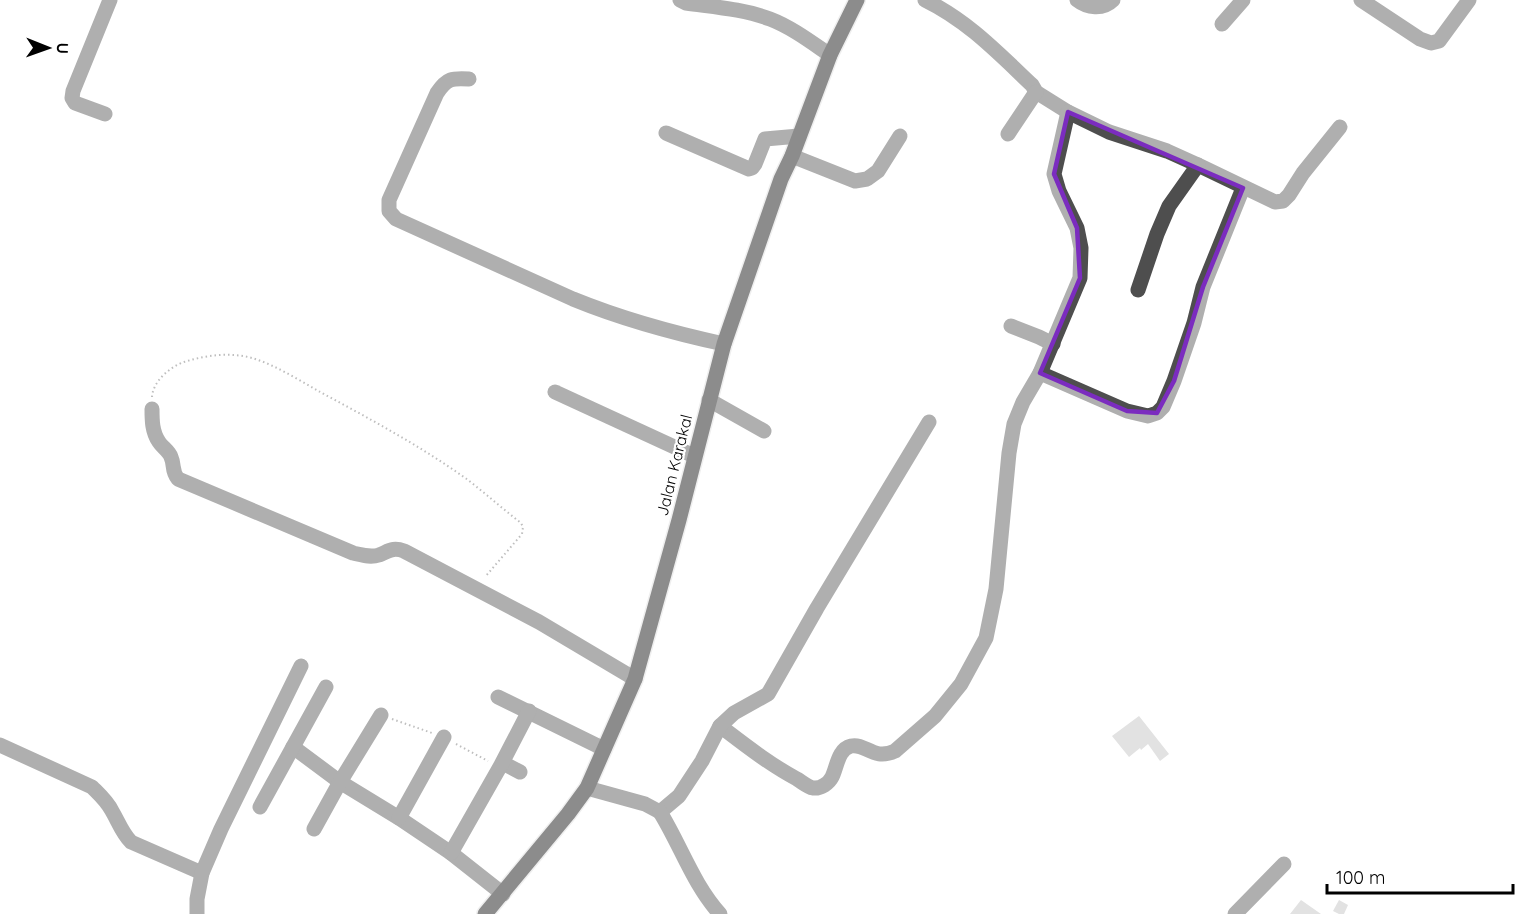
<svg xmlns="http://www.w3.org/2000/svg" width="1537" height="914" font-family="Quicksand,sans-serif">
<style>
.building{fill:#bebebe}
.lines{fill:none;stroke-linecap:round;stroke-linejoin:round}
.major-casing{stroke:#dbdbdb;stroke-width:18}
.path{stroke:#707070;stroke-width:2;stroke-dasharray:1.5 3;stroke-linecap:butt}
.minor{stroke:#4e4e4e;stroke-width:15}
.major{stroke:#000;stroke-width:15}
.marked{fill:none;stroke:#7b2cbf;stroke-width:4.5;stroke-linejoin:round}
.labels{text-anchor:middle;stroke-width:4.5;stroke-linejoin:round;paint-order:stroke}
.street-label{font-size:16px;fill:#000;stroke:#fff}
</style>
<rect width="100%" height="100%" fill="#fff"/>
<g class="building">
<polygon points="1139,716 1169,754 1160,761 1148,744 1141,750 1140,748 1129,757 1112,736"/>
<polygon points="1301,900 1321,914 1290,914"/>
<polygon points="1339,900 1348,905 1344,914 1339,914 1333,911"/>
</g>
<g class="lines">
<g class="major-casing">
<polyline id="major" points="485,914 568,814 587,788 635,679 679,520 724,344 781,179 792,156 830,55 857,0"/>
</g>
<g class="path">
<path d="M152,397C153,381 170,367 184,362C206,355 230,352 252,358C276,365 300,381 322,393C372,420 422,447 468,480C486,494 503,509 521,523L523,527L522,534L485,577"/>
<polyline points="392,719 432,733"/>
<polyline points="456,744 488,761"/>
</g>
<g class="minor">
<path d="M680,0L686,3C714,7 743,9 770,19C791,27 811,42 830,55"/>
<path d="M925,0C968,21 998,53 1032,85L1036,92L1068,112L1109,132L1167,151L1198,165L1275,202L1283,201L1289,195L1303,173L1340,127"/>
<path d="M1077,0C1087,8 1103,10 1113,0"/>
<polyline points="1361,0 1420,39 1431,43 1439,41 1469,0"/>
<polyline points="1222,24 1243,0"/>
<path d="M469,79C452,78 447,78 437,93L389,200V211L396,219L573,299C622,319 673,333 724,344"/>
<polyline points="105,114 75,103 72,98 73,91 110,0"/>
<polyline points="666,133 749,169 752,168 755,164 765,139 799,136"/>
<polyline points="1008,134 1036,92"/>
<polyline points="792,156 855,181 867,179 878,171 900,136"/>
<polyline points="1138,290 1157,234 1169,206 1198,165"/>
<polyline points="1011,326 1039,337 1053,344"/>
<polyline points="1040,373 1127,411 1148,416 1157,413 1163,407 1174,381 1194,323 1203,287 1243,188"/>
<polyline points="555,392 694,456"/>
<polyline points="709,400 764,431"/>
<path d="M152,409C152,420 152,432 159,442C162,447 169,451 171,457C175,466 171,470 178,479L353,553C362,555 370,558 379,555C389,551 393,547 404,551L539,622L635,679"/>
<polyline points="498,697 604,749"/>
<path d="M720,726C745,745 769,764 797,779C802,782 808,787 813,788C821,789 829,783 832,777C837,767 838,749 851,746C866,743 873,761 895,751L935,716L961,684L986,638L996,589L1009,453L1014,424L1023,402L1040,373L1080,278L1081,248L1077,228L1059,191L1054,174L1068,112"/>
<path d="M0,745L92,787C100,795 107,801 112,811C118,821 122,833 131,842L202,873"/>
<polyline points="293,747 340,782 399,818 451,853 503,894"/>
<polyline points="503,763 520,772"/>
<polyline points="587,788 645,804 660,812 679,796 702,761 720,726 734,713 768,694 817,608 929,422"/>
<polyline points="260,807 326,687"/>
<path d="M660,812C681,846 693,884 720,914"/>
<polyline points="399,818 444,737"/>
<polyline points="314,829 340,782 381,715"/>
<polyline points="451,853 501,765 529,711"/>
<polyline points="197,914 197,899 202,873 221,829 301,666"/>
<polyline points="1235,914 1284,864"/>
</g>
<use href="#major" class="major"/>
</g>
<path d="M0 0H1537V914H0ZM1068,112L1243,188L1203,287L1174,381L1157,413L1127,411L1040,373L1080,278L1077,228L1054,174Z" fill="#fff" fill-opacity=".55" fill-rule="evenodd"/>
<path class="marked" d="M1068,112L1243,188L1203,287L1174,381L1157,413L1127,411L1040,373L1080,278L1077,228L1054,174Z"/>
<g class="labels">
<g class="street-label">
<text transform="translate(674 465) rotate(-76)" y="6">Jalan Karakal</text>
</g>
</g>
<g transform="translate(48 48) rotate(91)" stroke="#ffffff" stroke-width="4.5" paint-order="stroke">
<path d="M0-4.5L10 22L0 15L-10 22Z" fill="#000000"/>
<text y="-9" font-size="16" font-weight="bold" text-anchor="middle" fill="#000000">U</text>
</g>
<path d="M1327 884v9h186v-9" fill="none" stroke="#000000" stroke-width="3"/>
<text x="1336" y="884" font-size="18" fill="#000000" stroke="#ffffff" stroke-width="4.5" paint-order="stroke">100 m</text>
</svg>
